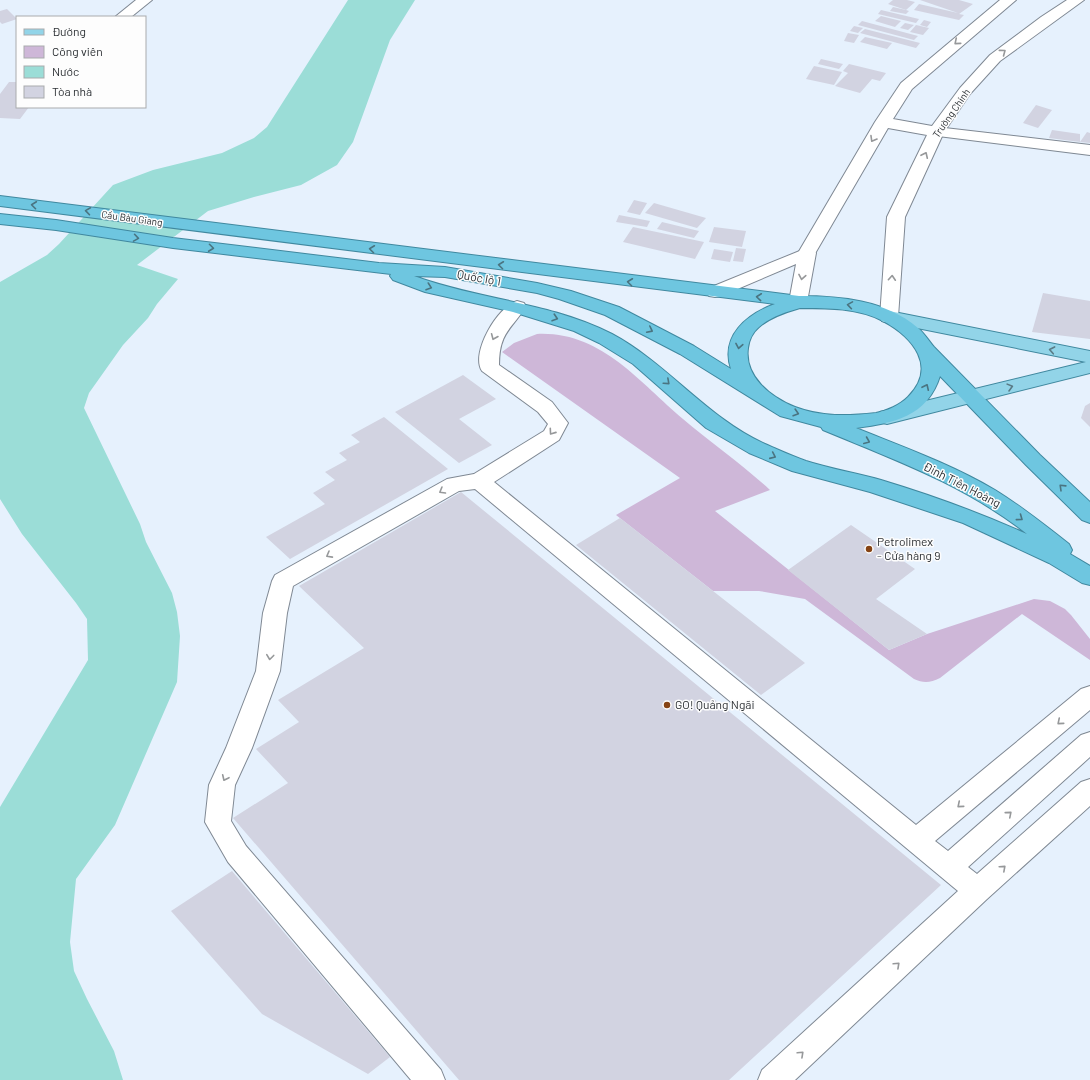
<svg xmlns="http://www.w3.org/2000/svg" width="1090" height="1080" font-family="Barlow,sans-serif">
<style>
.green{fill:#ceb7d8}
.water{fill:#9bddd7}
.building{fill:#d2d3e1}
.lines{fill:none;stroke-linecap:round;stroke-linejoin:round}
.minor-casing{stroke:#7f8893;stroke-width:2}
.tertiary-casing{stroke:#7f8893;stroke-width:2}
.secondary-casing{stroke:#7f8893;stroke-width:2}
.primary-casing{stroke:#40889f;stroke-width:2}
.trunk-casing{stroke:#40889f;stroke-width:2}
.minor{fill:#fff;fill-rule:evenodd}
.tertiary{fill:#fff;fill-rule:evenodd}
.secondary{fill:#fff;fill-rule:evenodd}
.primary{fill:#92d4e8;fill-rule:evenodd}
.trunk{fill:#6ec6e0;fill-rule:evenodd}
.oneway{stroke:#96989a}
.oneway2{stroke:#4a7481}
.oneway3{stroke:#5a7a85}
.poi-dot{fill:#864314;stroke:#fdfdfd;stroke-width:1.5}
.labels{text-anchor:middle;stroke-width:3;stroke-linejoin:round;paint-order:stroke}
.far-street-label{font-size:10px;fill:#2c3034;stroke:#fdfdfd}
.street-label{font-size:12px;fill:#2c3034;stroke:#fdfdfd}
.poi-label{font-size:12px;fill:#2c3034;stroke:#fdfdfd;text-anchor:start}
</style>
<rect width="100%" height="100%" fill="#e6f1fd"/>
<path class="green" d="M537,334C601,331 639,382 683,419C711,443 742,464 770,490L715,511L889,650L927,634L1034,599L1050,601L1065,609L1071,615L1090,639V660L1022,614L940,678C930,683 923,683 914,679L805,599L759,591H713L616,515L680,478L502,352L514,343Z"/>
<polygon class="water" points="348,0 415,0 390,40 353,142 337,165 301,185 254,197 208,211 137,265 178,279 157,304 148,318 123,345 89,393 84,408 140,524 146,542 172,593 177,612 180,636 177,682 115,825 76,879 70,942 74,971 87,999 114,1051 123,1080 0,1080 0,807 88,660 87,619 76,603 22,534 0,499 0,282 47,255 59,244 113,185 153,170 222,153 254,138 267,127"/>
<g class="building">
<polygon points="893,0 907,0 915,2 906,10 888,4"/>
<polygon points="920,0 959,0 973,4 959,14 964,15 959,20 914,10 919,4 958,13"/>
<polygon points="893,7 906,10 909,11 906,14 890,11"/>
<polygon points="7,9 17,19 2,24 0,22 0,11"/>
<polygon points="881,10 919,19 916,23 878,14"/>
<polygon points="881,16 901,21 895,27 875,21"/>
<polygon points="924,20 931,22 927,27 920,25"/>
<polygon points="862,21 918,36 914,40 858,25"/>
<polygon points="905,23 914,25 908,30 900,28"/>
<polygon points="916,25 929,28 923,35 910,32"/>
<polygon points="854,26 863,28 858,33 850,31"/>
<polygon points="865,29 920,43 916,48 860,33"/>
<polygon points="848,33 859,35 854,43 844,41"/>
<polygon points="865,37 892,43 887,49 860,42"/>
<polygon points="821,59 843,64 839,69 818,64"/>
<polygon points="849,64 886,73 880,81 872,79 860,93 835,86 848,73 843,71"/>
<polygon points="814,66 842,72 834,85 806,79"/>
<polygon points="9,82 17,82 17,107 29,107 20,119 0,118 0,94"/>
<polygon points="1036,105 1052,110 1038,128 1023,123"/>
<polygon points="1052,130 1080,134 1080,142 1049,138"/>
<polygon points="1087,132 1090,133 1090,143 1080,142"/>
<polygon points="634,200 647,203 640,215 627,212"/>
<polygon points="654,203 706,218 697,228 645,213"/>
<polygon points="619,215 650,221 647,227 616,222"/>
<polygon points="662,222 699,231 694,238 657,229"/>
<polygon points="633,227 704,242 695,259 623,242"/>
<polygon points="714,227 746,231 742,247 709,242"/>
<polygon points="736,248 746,249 743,262 733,261"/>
<polygon points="714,249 733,252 730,262 711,259"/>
<polygon points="1043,293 1090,301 1090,339 1032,332"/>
<polygon points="463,375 496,399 459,419 492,445 459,463 395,412"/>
<polygon points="1090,403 1090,427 1081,418 1085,406"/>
<polygon points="384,417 448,469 290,559 266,537 325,504 313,493 335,480 325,472 347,460 339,453 360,442 351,435"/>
<polygon points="461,492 941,885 729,1080 459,1080 233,818 288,783 256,749 299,722 278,700 364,648 299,586"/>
<polygon points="620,518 713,591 805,663 761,695 576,545"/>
<polygon points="851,525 915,569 876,599 927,634 889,650 788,570"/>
<polygon points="232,871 390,1057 368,1074 262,1014 171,911"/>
</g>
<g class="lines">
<g class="minor-casing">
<g id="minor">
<polygon points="136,0 152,0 131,17 115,17"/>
<polygon points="936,127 1090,145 1090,155 930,135 928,132 930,129"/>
<path d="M517,301L524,303L526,307C510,330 499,334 499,365L552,402L568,423L559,440L494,482L916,825L1081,689L1090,686V710L935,841L948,851L1081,735L1090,732V757L968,867L977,874L1081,782L1090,779V806L987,899L795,1080H758L762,1070L958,891L475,489L459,491L293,586L287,613L280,671L252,748L235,785L231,821L246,846L441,1070L445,1080H411L228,862L205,822L209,785L226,748L256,671L263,613L272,581L275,575L447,479L474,474L544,431L548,424L538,412L482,371C470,353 498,306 517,301Z"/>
</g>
</g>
<g class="tertiary-casing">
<polygon id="tertiary" points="1000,0 1016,0 912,89 893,119 932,126 960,88 990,55 1041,17 1067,0 1084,0 1000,61 970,94 944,132 905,217 898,317 896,321 889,323 882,321 880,317 887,217 927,135 888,128 813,257 807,258 801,257 798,253 875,122 901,83"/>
</g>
<g class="secondary-casing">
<polygon id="secondary" points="807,248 813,249 816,253 807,302 805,306 798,308 791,306 789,302 796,264 721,296 715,297 709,296 706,292 709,288"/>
</g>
<g class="primary-casing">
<polygon id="primary" points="889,311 1090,351 1090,373 887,424 880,422 877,417 880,412 1086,362 882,321 880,317 882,313"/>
</g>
<g class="trunk-casing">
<path id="trunk" d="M0,196L799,296C839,296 886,300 918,328C924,333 929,341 934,347L1040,455L1090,502V523L1082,520L1026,465L940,376C927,417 894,423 856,428C903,447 951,464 995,490C1021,506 1045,525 1069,544L1072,550L1070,554L1090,566V585L1082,583L1049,563L963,523L870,492L792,471L749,453L706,428L633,364L599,343L574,331L513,312L425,292L393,280L390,276L391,274L173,248L56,230L0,224V214L56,220L173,238L379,263L445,267L537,283L571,291L619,307L694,346L731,369C720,336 747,314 775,304L0,206ZM414,276L445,277L537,293L559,299L605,315L680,354L780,416L821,427L823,430C895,460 965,485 1027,534C980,513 931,495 881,480C857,473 831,469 806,461C792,456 779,450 765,444C707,418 668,364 612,334C550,302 479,300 414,276ZM800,308C828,308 858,308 883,321C913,337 938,367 908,397C900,405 887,411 876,413C848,416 821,417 795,407C770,397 744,376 748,348C749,340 753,332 759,327C770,317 786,312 800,308Z"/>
</g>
<use href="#minor" class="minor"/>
<use href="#tertiary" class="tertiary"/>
<use href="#secondary" class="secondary"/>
<use href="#primary" class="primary"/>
<use href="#trunk" class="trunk"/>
</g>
<defs><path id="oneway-chevron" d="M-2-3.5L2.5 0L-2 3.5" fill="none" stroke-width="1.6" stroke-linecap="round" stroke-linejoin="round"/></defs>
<g class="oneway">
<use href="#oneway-chevron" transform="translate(957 42) rotate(140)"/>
<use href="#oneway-chevron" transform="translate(1003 52) rotate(-37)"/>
<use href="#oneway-chevron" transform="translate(873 139) rotate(120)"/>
<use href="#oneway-chevron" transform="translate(925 155) rotate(-65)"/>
<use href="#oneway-chevron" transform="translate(802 277) rotate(100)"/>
<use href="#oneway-chevron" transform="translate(892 278) rotate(-86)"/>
<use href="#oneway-chevron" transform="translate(494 337) rotate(113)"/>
<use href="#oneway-chevron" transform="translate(552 432) rotate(125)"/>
<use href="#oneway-chevron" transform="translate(442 491) rotate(150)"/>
<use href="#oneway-chevron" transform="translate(329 555) rotate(151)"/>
<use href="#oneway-chevron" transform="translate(270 657) rotate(97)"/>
<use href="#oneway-chevron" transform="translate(1060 722) rotate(140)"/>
<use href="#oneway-chevron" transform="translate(225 778) rotate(115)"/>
<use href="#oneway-chevron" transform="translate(960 805) rotate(140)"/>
<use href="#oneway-chevron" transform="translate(1009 814) rotate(-41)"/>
<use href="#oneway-chevron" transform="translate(1003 868) rotate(-42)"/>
<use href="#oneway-chevron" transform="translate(897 965) rotate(-43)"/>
<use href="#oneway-chevron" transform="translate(801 1054) rotate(-43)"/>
</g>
<g class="oneway2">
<use href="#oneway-chevron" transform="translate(34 205) rotate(-173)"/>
<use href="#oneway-chevron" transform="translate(88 211) rotate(-172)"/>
<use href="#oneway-chevron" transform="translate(136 238) rotate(9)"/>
<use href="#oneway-chevron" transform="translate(211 248) rotate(7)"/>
<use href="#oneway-chevron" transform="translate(372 249) rotate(-173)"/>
<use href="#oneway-chevron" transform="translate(501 265) rotate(-173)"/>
<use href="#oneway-chevron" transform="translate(630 282) rotate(-173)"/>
<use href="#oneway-chevron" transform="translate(429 287) rotate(19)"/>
<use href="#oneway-chevron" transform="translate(759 297) rotate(-174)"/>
<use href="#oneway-chevron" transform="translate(850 305) rotate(-171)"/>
<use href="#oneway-chevron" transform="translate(555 318) rotate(18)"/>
<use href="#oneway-chevron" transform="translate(650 330) rotate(27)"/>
<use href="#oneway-chevron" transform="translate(739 346) rotate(100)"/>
<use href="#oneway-chevron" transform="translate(667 382) rotate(42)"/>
<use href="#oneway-chevron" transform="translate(926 387) rotate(-65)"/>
<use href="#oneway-chevron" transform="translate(796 413) rotate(17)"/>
<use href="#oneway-chevron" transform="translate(867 441) rotate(23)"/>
<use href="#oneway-chevron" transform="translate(773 456) rotate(24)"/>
<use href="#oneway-chevron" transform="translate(1062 487) rotate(-136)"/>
<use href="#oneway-chevron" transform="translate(1020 518) rotate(36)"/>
</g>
<g class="oneway3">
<use href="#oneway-chevron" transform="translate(1052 350) rotate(-169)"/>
<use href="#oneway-chevron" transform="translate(1010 387) rotate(-15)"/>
</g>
<g class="poi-dot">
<circle cx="869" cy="549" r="4"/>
<circle cx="667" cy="705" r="4"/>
</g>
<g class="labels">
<g class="far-street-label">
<text transform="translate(951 113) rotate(-55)" y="4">Trường Chinh</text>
<text transform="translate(132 218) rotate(8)" y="4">Cầu Bàu Giang</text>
</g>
<g class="street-label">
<text transform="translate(479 278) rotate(10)" y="4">Quốc lộ 1</text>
<text transform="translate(962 485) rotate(27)" y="4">Đinh Tiên Hoàng</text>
</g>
<g class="poi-label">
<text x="877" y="546">Petrolimex<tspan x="877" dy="14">- Cửa hàng 9</tspan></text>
<text x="675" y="709">GO! Quảng Ngãi</text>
</g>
</g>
<rect x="16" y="16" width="130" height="92" fill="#fdfdfd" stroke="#a9abad"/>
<rect x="24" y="29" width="20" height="6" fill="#92d4e8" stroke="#a9abad"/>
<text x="52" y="36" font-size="12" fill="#2c3034">Đường</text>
<rect x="24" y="46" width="20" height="12" fill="#ceb7d8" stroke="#a9abad"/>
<text x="52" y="56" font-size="12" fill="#2c3034">Công viên</text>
<rect x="24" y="66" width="20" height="12" fill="#9bddd7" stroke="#a9abad"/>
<text x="52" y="76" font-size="12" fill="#2c3034">Nước</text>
<rect x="24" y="86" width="20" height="12" fill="#d2d3e1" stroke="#a9abad"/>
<text x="52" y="96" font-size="12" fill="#2c3034">Tòa nhà</text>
</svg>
